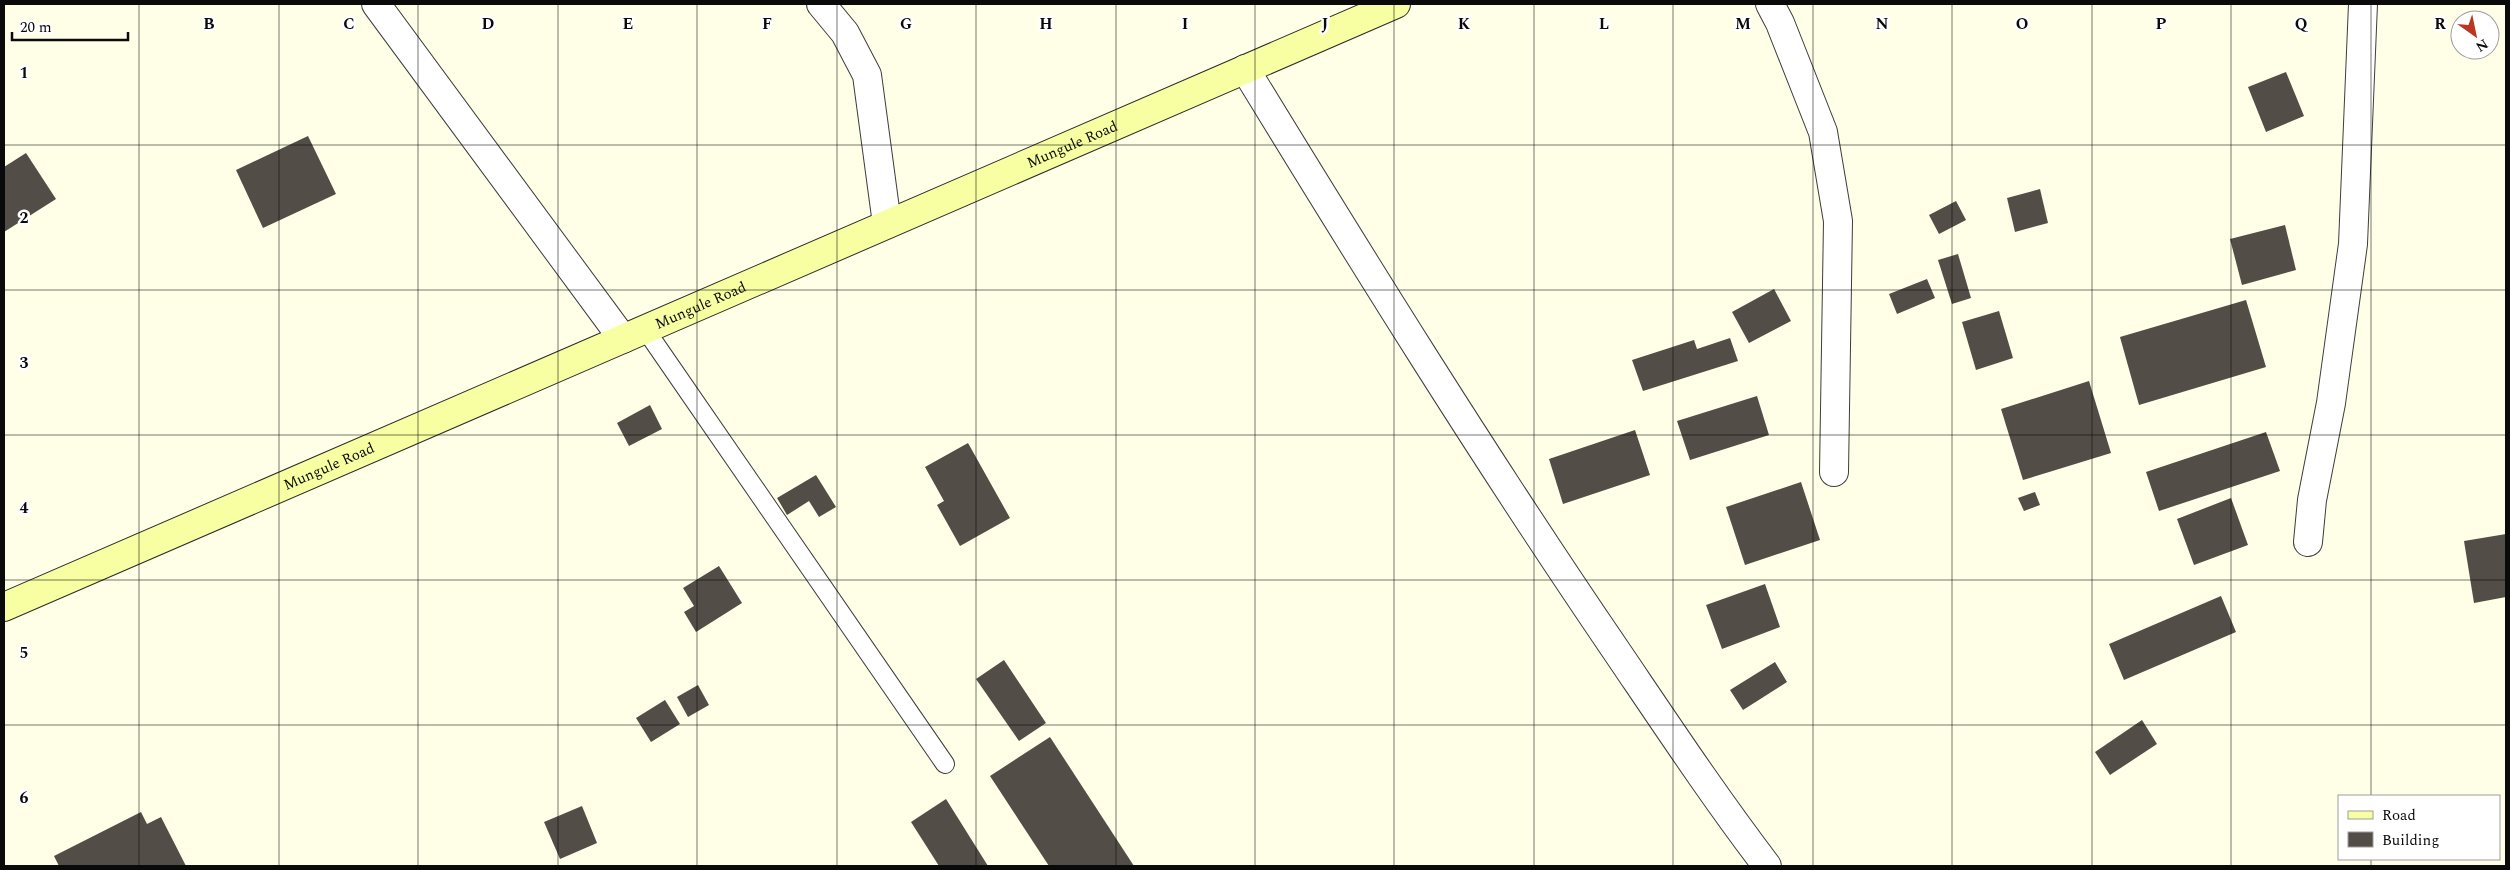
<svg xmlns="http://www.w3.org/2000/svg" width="2510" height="870" font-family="Spectral,serif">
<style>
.building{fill:#524d46}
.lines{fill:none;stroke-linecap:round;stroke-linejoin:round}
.lane-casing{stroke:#3d3d3d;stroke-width:20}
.street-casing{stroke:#3d3d3d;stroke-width:30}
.secondary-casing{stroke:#2c2c2c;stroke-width:30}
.lane{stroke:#fff;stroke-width:18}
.street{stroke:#fff;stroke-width:28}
.secondary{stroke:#f7ffa2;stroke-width:28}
.grid{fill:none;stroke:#0a0a0a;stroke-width:1;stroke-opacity:0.55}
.labels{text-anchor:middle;stroke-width:5;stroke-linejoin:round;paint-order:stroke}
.street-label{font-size:15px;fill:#0a0a0a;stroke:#fff}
.grid-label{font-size:16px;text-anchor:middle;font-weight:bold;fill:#0a0a0a;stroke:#fff;stroke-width:5;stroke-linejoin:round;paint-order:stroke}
</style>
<rect width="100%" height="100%" fill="#ffffe7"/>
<g class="building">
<polygon points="2286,72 2304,116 2266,132 2248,87"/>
<polygon points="308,136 336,194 263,228 236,170"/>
<polygon points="26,153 56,199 4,232 4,167"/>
<polygon points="2040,189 2048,223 2015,232 2007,198"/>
<polygon points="1956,201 1966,220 1939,234 1929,215"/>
<polygon points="2285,225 2296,270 2242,285 2230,239"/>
<polygon points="1958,254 1971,298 1952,304 1938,260"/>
<polygon points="1927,279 1935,298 1897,314 1889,294"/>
<polygon points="1774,289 1791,321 1749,343 1732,312"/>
<polygon points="2246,300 2266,367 2139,405 2120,337"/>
<polygon points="1999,311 2013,358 1976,370 1962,322"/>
<polygon points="1730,338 1738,361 1643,391 1632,360 1694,340 1697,349"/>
<polygon points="2089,381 2111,453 2023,480 2001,409"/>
<polygon points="1757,396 1769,435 1690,460 1677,421"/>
<polygon points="650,405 662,429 629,446 617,423"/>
<polygon points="1635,430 1650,475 1563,504 1549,459"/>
<polygon points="2266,432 2280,471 2159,511 2146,472"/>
<polygon points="968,443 1010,518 960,546 937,505 944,501 925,467"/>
<polygon points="816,475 836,507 819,517 809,501 787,515 777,498"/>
<polygon points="1801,482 1820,540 1745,565 1726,507"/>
<polygon points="2035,492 2040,505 2024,511 2018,498"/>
<polygon points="2231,498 2248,545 2194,565 2177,519"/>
<polygon points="2506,534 2506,597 2474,603 2464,541"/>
<polygon points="719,566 742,603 696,632 684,612 694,606 683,588"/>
<polygon points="1765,584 1780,627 1722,649 1706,605"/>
<polygon points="2221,596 2236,632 2124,680 2109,644"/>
<polygon points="1004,660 1046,723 1019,741 976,679"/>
<polygon points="1775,662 1787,682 1743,710 1730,690"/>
<polygon points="698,685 709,705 688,717 677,697"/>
<polygon points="665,700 680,724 651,742 636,718"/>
<polygon points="2142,720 2157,744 2110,775 2095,752"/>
<polygon points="1050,737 1134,866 1049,866 990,776"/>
<polygon points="946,799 988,866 939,866 911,822"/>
<polygon points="582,806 597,843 560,859 544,822"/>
<polygon points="141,812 147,824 161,817 186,866 59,866 54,856"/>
</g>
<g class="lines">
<g class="lane-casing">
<polyline id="lane" points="645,329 945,764"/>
</g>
<g class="street-casing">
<g id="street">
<polyline points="376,4 623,339"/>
<polyline points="821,4 845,33 867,75 887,224"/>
<polyline points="1770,4 1780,23 1823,132 1838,221 1834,472"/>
<path d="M1245,69C1363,262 1483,455 1611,643C1662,718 1712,794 1767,866"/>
<polyline points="2308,542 2312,500 2331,403 2353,244 2363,4"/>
</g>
</g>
<g class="secondary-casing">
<g id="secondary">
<path id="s1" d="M4,607L1396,4"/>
</g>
</g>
<use href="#lane" class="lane"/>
<use href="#street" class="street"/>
<use href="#secondary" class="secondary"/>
</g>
<path class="grid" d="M139,4V866M279,4V866M418,4V866M558,4V866M697,4V866M837,4V866M976,4V866M1116,4V866M1255,4V866M1394,4V866M1534,4V866M1673,4V866M1813,4V866M1952,4V866M2092,4V866M2231,4V866M2371,4V796M4,145H2506M4,290H2506M4,435H2506M4,580H2506M4,725H2506M2371,859V866"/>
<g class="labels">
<g class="street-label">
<text dy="5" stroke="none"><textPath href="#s1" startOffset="1164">Mungule Road</textPath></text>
<text dy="5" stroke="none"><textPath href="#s1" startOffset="759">Mungule Road</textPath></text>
<text dy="5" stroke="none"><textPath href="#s1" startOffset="354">Mungule Road</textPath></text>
</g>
</g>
<g class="grid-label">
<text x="209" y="29">B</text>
<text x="349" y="29">C</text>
<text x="488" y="29">D</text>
<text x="628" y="29">E</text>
<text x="767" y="29">F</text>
<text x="906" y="29">G</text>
<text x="1046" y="29">H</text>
<text x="1185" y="29">I</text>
<text x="1325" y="29">J</text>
<text x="1464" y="29">K</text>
<text x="1604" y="29">L</text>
<text x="1743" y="29">M</text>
<text x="1882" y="29">N</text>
<text x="2022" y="29">O</text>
<text x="2161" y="29">P</text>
<text x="2301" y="29">Q</text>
<text x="2440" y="29">R</text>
<text x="24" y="78">1</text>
<text x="24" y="223">2</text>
<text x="24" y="368">3</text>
<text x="24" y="513">4</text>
<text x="24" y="658">5</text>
<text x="24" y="803">6</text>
</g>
<rect width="2510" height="870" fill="none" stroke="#0a0a0a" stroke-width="10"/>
<rect x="2338" y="795" width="162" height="65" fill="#ffffff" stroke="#9d9d9d"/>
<rect x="2348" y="811" width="25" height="8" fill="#f7ffa2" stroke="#9d9d9d"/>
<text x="2382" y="820" font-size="15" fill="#0a0a0a">Road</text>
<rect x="2348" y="832" width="25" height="15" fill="#524d46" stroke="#9d9d9d"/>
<text x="2382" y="845" font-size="15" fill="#0a0a0a">Building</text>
<g transform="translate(2475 35) rotate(147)"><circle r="24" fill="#ffffff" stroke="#9d9d9d"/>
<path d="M0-4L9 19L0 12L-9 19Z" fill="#ba3721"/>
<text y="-8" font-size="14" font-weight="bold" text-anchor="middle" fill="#0a0a0a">N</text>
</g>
<path d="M12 32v8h116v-8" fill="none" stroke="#0a0a0a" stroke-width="2.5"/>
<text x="20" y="32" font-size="15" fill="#0a0a0a" stroke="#ffffff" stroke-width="4" paint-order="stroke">20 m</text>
</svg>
